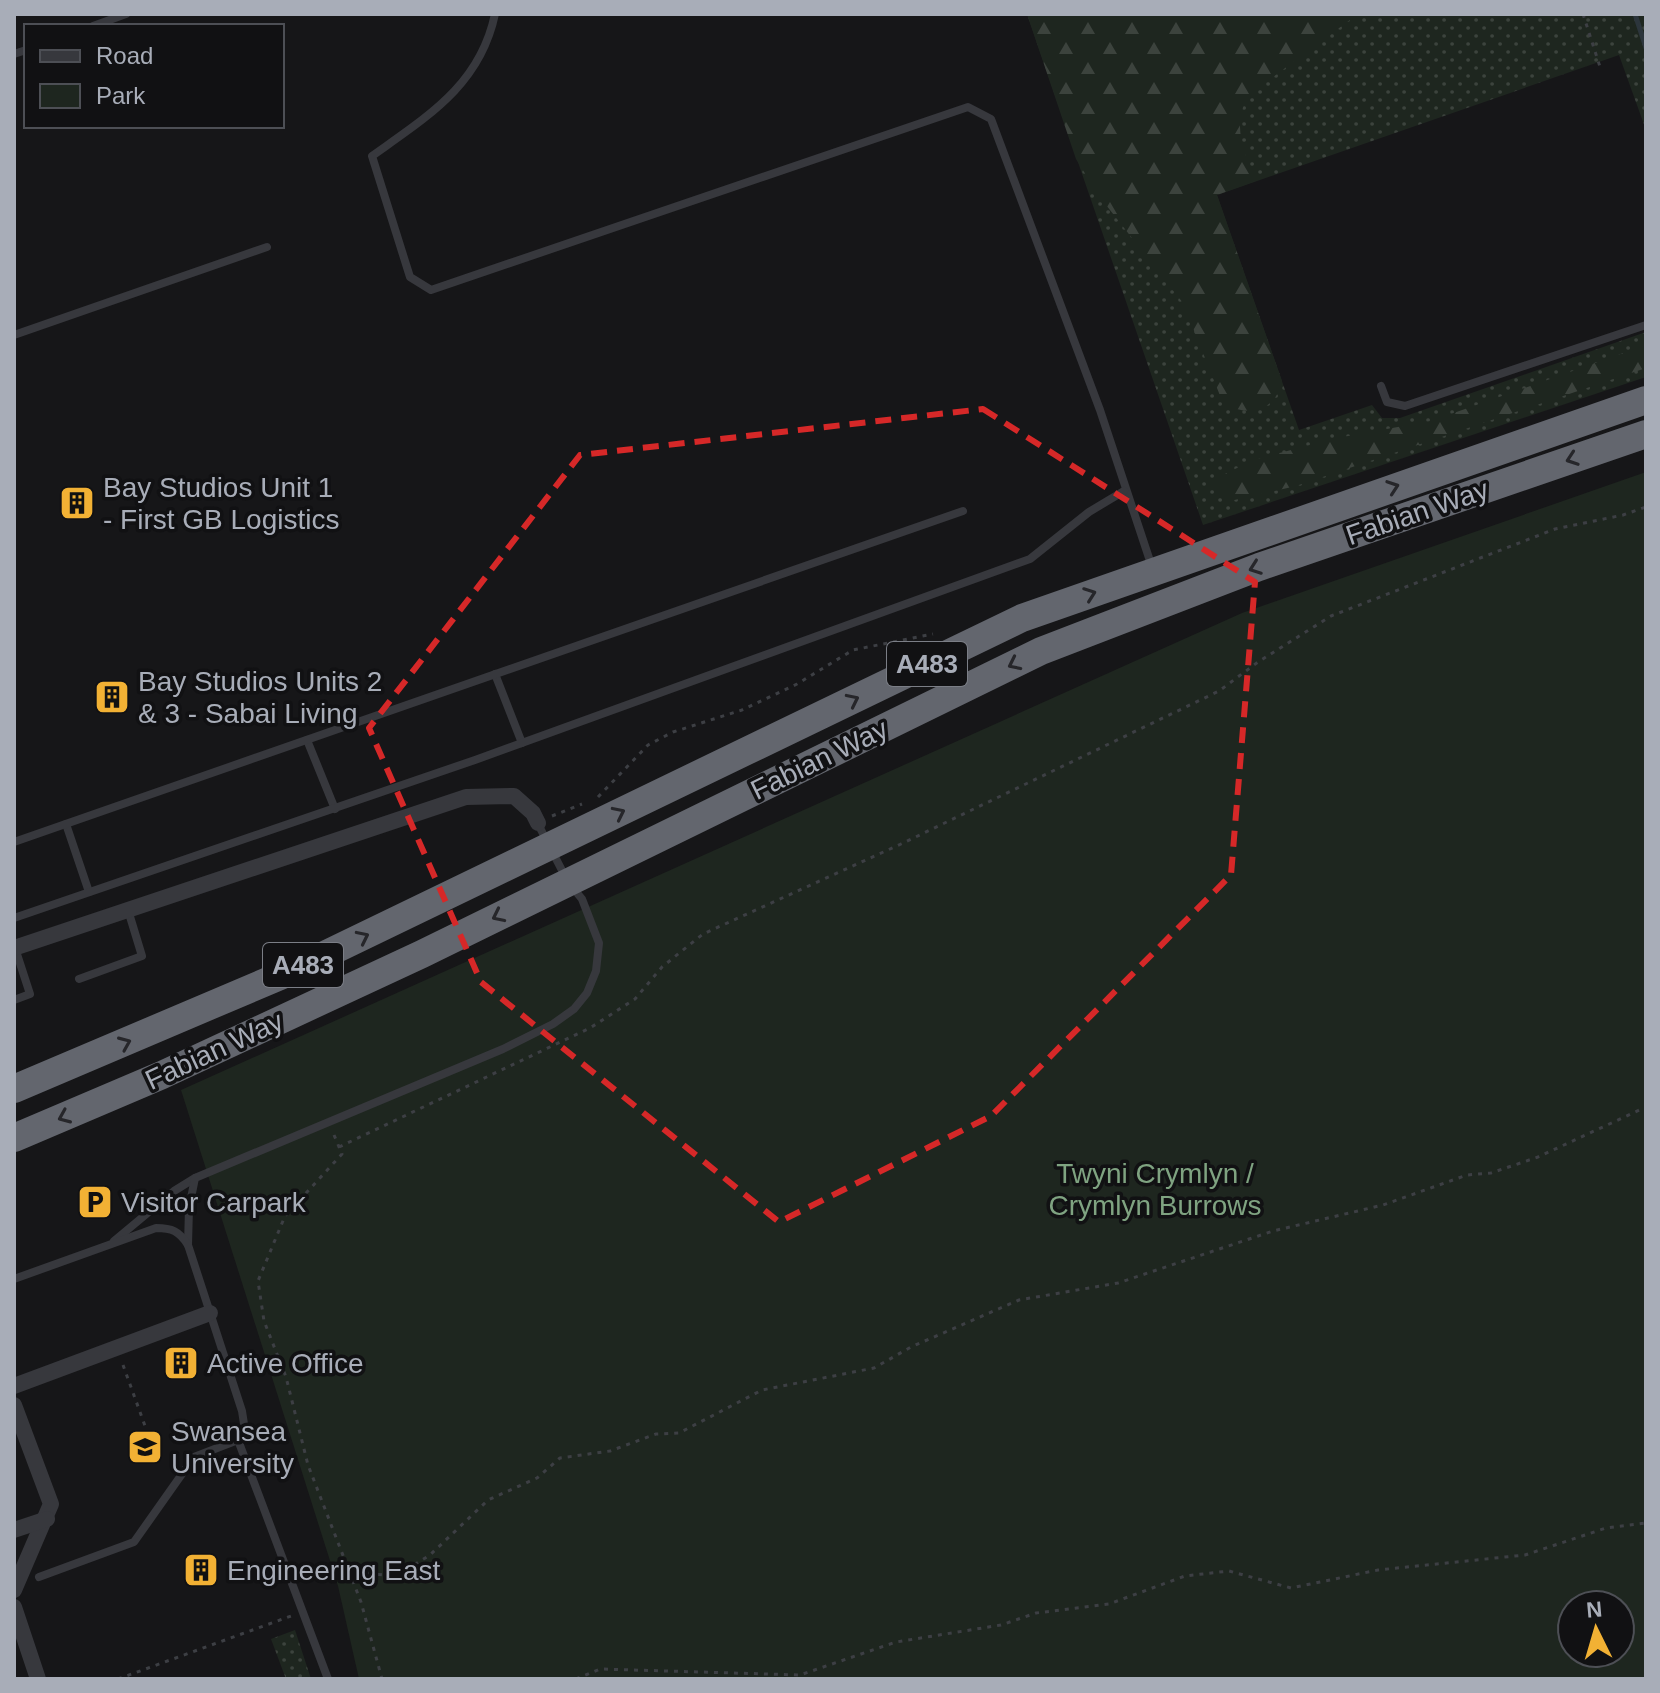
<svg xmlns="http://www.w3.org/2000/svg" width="1660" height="1693" font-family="Arial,sans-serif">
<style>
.grass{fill:url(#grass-dots)}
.forest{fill:url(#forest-firs)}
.park{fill:#1e261f;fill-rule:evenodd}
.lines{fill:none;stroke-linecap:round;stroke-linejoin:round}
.stream{stroke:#2c353c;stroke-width:5}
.path{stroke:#3d3f44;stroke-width:3;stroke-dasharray:4 6;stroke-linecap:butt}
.lane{stroke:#37383d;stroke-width:8}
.street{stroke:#37383d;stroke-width:16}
.highway{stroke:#63666e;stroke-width:28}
.oneway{stroke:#26262a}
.marked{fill:none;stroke:#d62828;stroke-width:6;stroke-dasharray:16 10;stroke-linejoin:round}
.labels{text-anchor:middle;stroke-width:7;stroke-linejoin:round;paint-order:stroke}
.shield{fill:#111113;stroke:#7b7e86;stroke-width:2}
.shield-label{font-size:26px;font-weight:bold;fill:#a8adb8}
.poi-label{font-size:28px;fill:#a8adb8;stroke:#111113;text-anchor:start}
.street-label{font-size:28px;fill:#a8adb8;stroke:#111113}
.park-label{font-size:28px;fill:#7fa381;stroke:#111113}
</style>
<defs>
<pattern id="grass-dots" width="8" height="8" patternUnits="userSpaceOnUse" patternTransform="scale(2)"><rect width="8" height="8" fill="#1e261f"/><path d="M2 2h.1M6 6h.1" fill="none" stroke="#3c433d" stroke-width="1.8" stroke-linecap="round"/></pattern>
<pattern id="forest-firs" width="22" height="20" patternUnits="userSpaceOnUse" patternTransform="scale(2)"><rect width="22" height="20" fill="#1e261f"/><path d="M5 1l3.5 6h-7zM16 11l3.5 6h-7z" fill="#3c433d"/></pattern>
</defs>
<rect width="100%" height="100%" fill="#161618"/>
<g class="grass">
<polygon points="1027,14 1646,14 1646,130 1619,55 1217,195 1299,430 1372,405 1382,418 1400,418 1646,332 1646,377 1203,525"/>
<polygon points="295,1630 311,1679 286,1679 271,1639"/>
</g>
<g class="forest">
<path d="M1027,14H1358L1250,94C1230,123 1244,151 1256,181L1217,195L1282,381C1276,411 1248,418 1223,403L1183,303L1099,196L1076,159Z"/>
<polygon points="1646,345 1646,368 1296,486 1230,501 1214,494 1215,479 1253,460 1337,438 1431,421"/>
</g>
<path class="park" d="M1646,472V1679H359L338,1586L181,1090L1242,613ZM1572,1605H1620V1653H1572Z"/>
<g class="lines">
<polyline class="stream" points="1635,14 1646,48"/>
<g class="path">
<polyline points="1583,14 1601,70"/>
<polyline points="598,797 648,745 673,732 742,710 797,684 853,650 933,634"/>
<polyline points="552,816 582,804"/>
<polyline points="334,1135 342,1154 285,1216 258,1281 264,1321 286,1377 308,1465 361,1602 382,1679"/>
<polyline points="339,1147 590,1028 635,999 662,967 703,934 901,844 1219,691 1258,662 1331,616 1555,529 1623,515 1646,507"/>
<polyline points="123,1365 157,1459"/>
<polyline points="348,1572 396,1576 430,1555 488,1500 537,1478 560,1458 610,1451 656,1434 679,1433 762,1390 874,1368 911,1347 1019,1300 1118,1283 1273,1231 1383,1205 1467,1175 1491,1173 1538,1157 1646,1107"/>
<polyline points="118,1679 291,1616"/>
<polyline points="576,1679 600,1669 800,1675 896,1642 1001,1625 1036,1613 1109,1604 1185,1576 1229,1571 1291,1588 1378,1570 1525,1555 1606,1528 1646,1523"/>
</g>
<g class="lane">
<path d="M495,14C480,85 428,116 372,156L410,277L431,290L968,107L991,119L1100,410L1152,567"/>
<polyline points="93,26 126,14"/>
<polyline points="14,54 26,50"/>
<polyline points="14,335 267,247"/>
<polyline points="1381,386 1387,402 1405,406 1646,325"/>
<polyline points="495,674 522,743"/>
<polyline points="307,740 335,809"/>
<polyline points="66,824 89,892"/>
<polyline points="14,842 963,511"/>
<polyline points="14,918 475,760 1030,559 1089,512 1124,491"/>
<polyline points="79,979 142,956 128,910"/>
<polyline points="14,1000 30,994 15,948"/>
<polyline points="114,1241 174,1191 195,1178"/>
<polyline points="188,1245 189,1208 195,1178 503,1049 553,1024 574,1009 587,993 596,971 599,943 582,899 568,882 538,824"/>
<path d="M14,1279L156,1228C172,1228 179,1231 188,1245L242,1411L244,1424L238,1440L328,1679"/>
<polyline points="39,1577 134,1542 194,1457 238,1440"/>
</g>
<g class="street">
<polyline points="14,948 466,797 514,796 533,813 538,823"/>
<polyline points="14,1386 210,1313"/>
<polyline points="14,1405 51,1504 14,1590"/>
<polyline points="14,1530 47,1519"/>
<polyline points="14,1607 38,1679"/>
</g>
<g class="highway">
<polyline points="14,1089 287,973 1022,618 1646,400"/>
<polyline points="14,1138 162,1075 422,954 1041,651 1259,567 1646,434"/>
</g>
</g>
<defs><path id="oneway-chevron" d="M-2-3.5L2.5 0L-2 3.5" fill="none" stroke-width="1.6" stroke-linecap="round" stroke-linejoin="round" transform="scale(2)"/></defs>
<g class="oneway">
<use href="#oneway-chevron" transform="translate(1572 459) rotate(161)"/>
<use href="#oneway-chevron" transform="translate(1393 487) rotate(-19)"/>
<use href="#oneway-chevron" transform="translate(1255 568) rotate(160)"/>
<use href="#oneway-chevron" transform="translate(1090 594) rotate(-20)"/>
<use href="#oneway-chevron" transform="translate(1014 664) rotate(154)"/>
<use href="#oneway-chevron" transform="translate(853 700) rotate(-26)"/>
<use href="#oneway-chevron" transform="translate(619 813) rotate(-26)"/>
<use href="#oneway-chevron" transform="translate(498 916) rotate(154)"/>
<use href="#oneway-chevron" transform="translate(363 937) rotate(-26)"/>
<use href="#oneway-chevron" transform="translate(125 1043) rotate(-23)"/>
<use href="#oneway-chevron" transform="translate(64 1117) rotate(157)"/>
</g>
<path class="marked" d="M983,409L1255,582L1231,875L991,1116L779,1222L481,982L369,728L580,455Z"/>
<defs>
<g id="building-square" transform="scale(1.8)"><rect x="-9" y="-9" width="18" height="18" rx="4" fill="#f2b134" stroke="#111113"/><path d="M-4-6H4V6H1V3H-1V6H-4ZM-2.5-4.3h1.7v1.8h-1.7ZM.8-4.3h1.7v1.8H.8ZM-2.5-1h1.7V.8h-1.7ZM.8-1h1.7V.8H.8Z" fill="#111"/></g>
<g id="parking-square" transform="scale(1.8)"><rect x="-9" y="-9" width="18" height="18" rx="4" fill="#f2b134" stroke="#111113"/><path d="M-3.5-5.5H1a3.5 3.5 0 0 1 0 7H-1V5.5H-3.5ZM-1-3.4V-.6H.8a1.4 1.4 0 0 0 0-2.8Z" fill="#111"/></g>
<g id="university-square" transform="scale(1.8)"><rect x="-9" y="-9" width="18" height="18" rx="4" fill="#f2b134" stroke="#111113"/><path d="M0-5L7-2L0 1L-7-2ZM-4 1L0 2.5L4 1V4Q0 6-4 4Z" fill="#111"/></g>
</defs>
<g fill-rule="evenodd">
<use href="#building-square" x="77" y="503"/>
<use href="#building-square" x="112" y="697"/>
<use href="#parking-square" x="95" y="1202"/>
<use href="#building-square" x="181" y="1363"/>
<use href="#university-square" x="145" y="1447"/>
<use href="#building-square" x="201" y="1570"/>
</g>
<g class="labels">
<g class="shield">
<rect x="887" y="642" width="80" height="44" rx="6"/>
<rect x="263" y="943" width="80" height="44" rx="6"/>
</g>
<g class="shield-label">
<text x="927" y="673">A483</text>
<text x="303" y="974">A483</text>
</g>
<g class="poi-label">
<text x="103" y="497">Bay Studios Unit 1<tspan x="103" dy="32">- First GB Logistics</tspan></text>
<text x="138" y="691">Bay Studios Units 2<tspan x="138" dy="32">&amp; 3 - Sabai Living</tspan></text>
<text x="121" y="1212">Visitor Carpark</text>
<text x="207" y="1373">Active Office</text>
<text x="171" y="1441">Swansea<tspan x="171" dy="32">University</tspan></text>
<text x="227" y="1580">Engineering East</text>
</g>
<g class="street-label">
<text transform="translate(1417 512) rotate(-19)" y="10">Fabian Way</text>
<text transform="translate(819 759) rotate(-26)" y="10">Fabian Way</text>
<text transform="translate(214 1050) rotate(-25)" y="10">Fabian Way</text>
</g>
<g class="park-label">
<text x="1155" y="1183">Twyni Crymlyn /<tspan x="1155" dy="32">Crymlyn Burrows</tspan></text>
</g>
</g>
<rect width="1660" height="1693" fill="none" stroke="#a8adb8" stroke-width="32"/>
<rect x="24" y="24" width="260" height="104" fill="#111113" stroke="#4d4f55" stroke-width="2"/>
<rect x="40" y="50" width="40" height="12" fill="#37383d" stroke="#4d4f55" stroke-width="2"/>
<text x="96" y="64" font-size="24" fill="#a8adb8">Road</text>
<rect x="40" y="84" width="40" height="24" fill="#1e261f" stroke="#4d4f55" stroke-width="2"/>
<text x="96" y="104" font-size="24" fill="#a8adb8">Park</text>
<g transform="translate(1596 1629) rotate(355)"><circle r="38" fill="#111113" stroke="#4d4f55" stroke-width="2"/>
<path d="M0-6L14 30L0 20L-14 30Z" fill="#f2b134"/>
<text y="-12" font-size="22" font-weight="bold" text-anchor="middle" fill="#a8adb8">N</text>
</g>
</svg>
